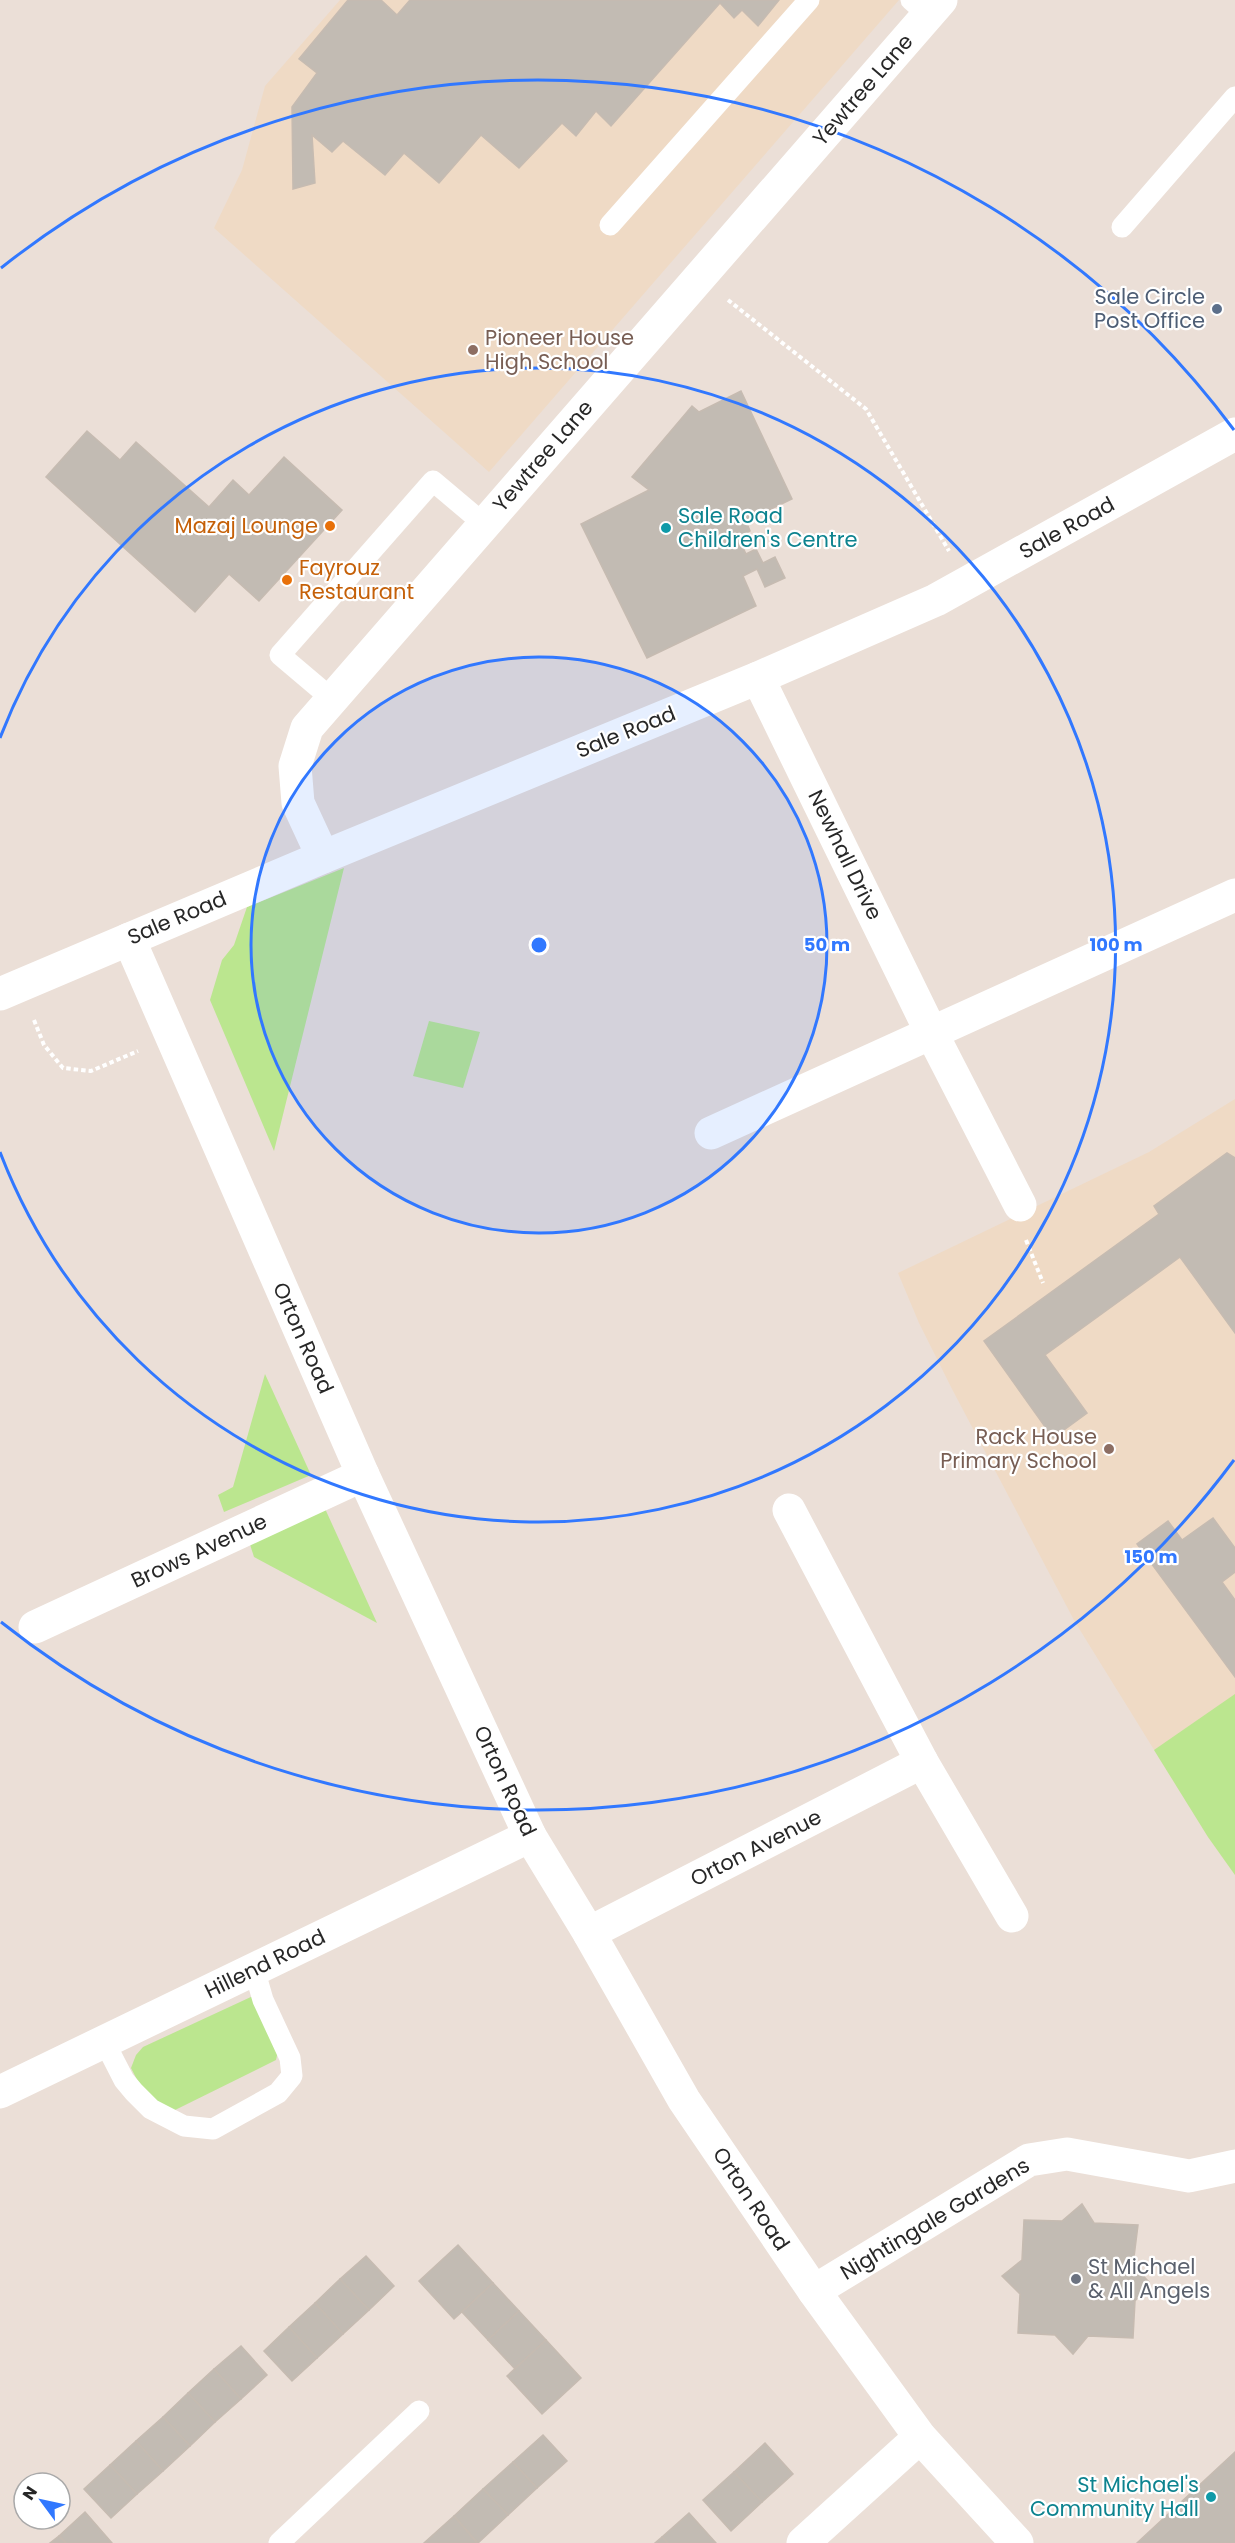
<svg xmlns="http://www.w3.org/2000/svg" width="1235" height="2543" font-family="Poppins,sans-serif">
<style>
.education{fill:#efdac5}
.green{fill:#bbe68f}
.building{fill:#c2bbb3;stroke:#c6bbb1;stroke-width:1.5}
.lines{fill:none;stroke-linecap:round;stroke-linejoin:round}
.path{stroke:#fff;stroke-width:4;stroke-dasharray:4.5 3;stroke-linecap:butt}
.service{stroke:#fff;stroke-width:21}
.minor{stroke:#fff;stroke-width:33}
.tertiary{stroke:#fff;stroke-width:33}
.secondary{stroke:#fff;stroke-width:33}
.ring{fill:none;stroke:#3178ff;stroke-width:3}
.service-dot{fill:#5c6f8a;stroke:#fff;stroke-width:2}
.education-dot{fill:#8d6e63;stroke:#fff;stroke-width:2}
.food-dot{fill:#e8710a;stroke:#fff;stroke-width:2}
.culture-dot{fill:#0f9aa8;stroke:#fff;stroke-width:2}
.worship-dot{fill:#6b7280;stroke:#fff;stroke-width:2}
.labels{text-anchor:middle;stroke-width:4.5;stroke-linejoin:round;paint-order:stroke}
.street-label{font-size:21px;fill:#272727;stroke:#fff}
.service-label{font-size:21px;fill:#4e5e75;stroke:#fff;text-anchor:end}
.education-label{font-size:21px;fill:#785e54;stroke:#fff;text-anchor:start}
.culture-label{font-size:21px;fill:#0d838f;stroke:#fff;text-anchor:start}
.food-label{font-size:21px;fill:#c56008;stroke:#fff;text-anchor:end}
.worship-label{font-size:21px;fill:#5b616d;stroke:#fff;text-anchor:start}
.centre{fill:#3178ff;stroke:#fff;stroke-width:3}
.ring-label{font-size:18px;text-anchor:middle;font-weight:bold;fill:#3178ff;stroke:#fff;stroke-width:4.5;stroke-linejoin:round;paint-order:stroke}
</style>
<rect width="100%" height="100%" fill="#ebdfd7"/>
<g class="education">
<polygon points="340,0 899,0 489,472 214,228 242,170 265,86"/>
<polygon points="1235,1099 1235,1875 1208,1837 1075,1622 952,1389 919,1323 898,1273 1149,1152"/>
</g>
<g class="green">
<polygon points="344,868 274,1151 210,1000 222,960 234,945 247,907"/>
<polygon points="429,1021 480,1032 463,1088 413,1076"/>
<polygon points="265,1374 311,1475 224,1512 218,1495 233,1487"/>
<polygon points="322,1502 377,1623 254,1557 247,1535"/>
<polygon points="1235,1694 1235,1875 1208,1837 1154,1750"/>
<polygon points="253,1996 280,2042 276,2060 169,2113 150,2105 131,2068 136,2055 143,2047"/>
</g>
<g class="building">
<polygon points="348,0 381,0 397,15 410,0 779,0 758,26 742,10 734,18 720,3 611,126 596,111 576,136 562,123 519,168 481,135 439,183 404,153 385,175 343,141 332,152 312,135 315,183 293,189 292,107 317,73 299,59"/>
<polygon points="741,391 792,499 746,521 750,531 738,537 746,554 756,549 763,563 775,557 785,578 765,587 757,569 743,576 756,606 647,658 581,524 649,490 632,477 692,406 699,412"/>
<polygon points="87,431 120,460 136,442 209,507 233,480 249,495 284,457 342,510 259,601 229,574 195,612 46,477"/>
<polygon points="1227,1153 1235,1158 1235,1333 1180,1257 1045,1355 1087,1413 1053,1438 984,1341 1159,1214 1154,1206"/>
<polygon points="1213,1518 1235,1548 1235,1572 1222,1582 1235,1600 1235,1677 1137,1544 1168,1521 1182,1540"/>
<polygon points="1082,2204 1094,2223 1138,2225 1133,2265 1149,2282 1135,2301 1133,2338 1088,2336 1073,2354 1055,2335 1018,2333 1020,2294 1002,2276 1022,2260 1024,2220 1062,2221"/>
<polygon points="458,2245 493,2283 454,2319 419,2281"/>
<polygon points="366,2256 394,2286 369,2310 340,2279"/>
<polygon points="340,2279 369,2310 343,2334 315,2303"/>
<polygon points="493,2283 519,2311 488,2340 462,2312"/>
<polygon points="315,2303 343,2334 317,2358 289,2327"/>
<polygon points="519,2311 546,2340 515,2369 488,2340"/>
<polygon points="289,2327 317,2358 292,2381 264,2351"/>
<polygon points="546,2340 581,2378 542,2414 507,2376"/>
<polygon points="241,2346 267,2375 241,2399 214,2369"/>
<polygon points="214,2369 241,2399 215,2422 188,2393"/>
<polygon points="188,2393 215,2422 190,2446 163,2417"/>
<polygon points="163,2417 190,2446 163,2471 136,2441"/>
<polygon points="543,2435 567,2461 537,2488 513,2462"/>
<polygon points="136,2441 163,2471 137,2494 110,2465"/>
<polygon points="765,2443 793,2474 762,2502 734,2472"/>
<polygon points="1235,2452 1235,2543 1137,2543"/>
<polygon points="513,2462 537,2488 508,2515 483,2489"/>
<polygon points="110,2465 137,2494 111,2518 84,2489"/>
<polygon points="734,2472 762,2502 731,2531 703,2500"/>
<polygon points="483,2489 508,2515 478,2543 454,2516"/>
<polygon points="85,2512 112,2543 66,2543 59,2536"/>
<polygon points="689,2513 716,2543 668,2543 662,2537"/>
<polygon points="454,2516 477,2543 424,2543"/>
<polygon points="59,2536 66,2543 50,2543"/>
<polygon points="662,2537 668,2543 655,2543"/>
</g>
<g class="lines">
<g class="path">
<polyline points="728,300 866,409 949,551"/>
<polyline points="34,1020 44,1045 63,1068 91,1071 138,1051"/>
<polyline points="1026,1240 1043,1283"/>
</g>
<g class="service">
<polyline points="911,0 928,15"/>
<polyline points="610,225 809,0"/>
<polyline points="1122,227 1235,97"/>
<polyline points="332,699 280,655 433,481 484,524"/>
<polyline points="104,2041 124,2080 134,2092 151,2109 184,2126 213,2129 278,2093 292,2076 290,2058 263,2000 254,1969"/>
<polyline points="279,2543 419,2411"/>
</g>
<g class="minor">
<polyline points="758,678 931,1032 1020,1205"/>
<polyline points="323,857 298,803 295,766 307,728 941,0"/>
<polyline points="129,939 363,1475 530,1836 589,1933 684,2100 814,2291 920,2437 1017,2543"/>
<polyline points="711,1133 1235,895"/>
<polyline points="789,1510 922,1762 1012,1916"/>
<polyline points="35,1627 363,1475"/>
<polyline points="589,1933 922,1762"/>
<polyline points="0,2092 530,1836"/>
<polyline points="814,2291 1029,2160 1067,2154 1189,2176 1235,2166"/>
</g>
<polyline class="tertiary" points="803,2543 920,2437"/>
<polyline class="secondary" points="0,994 323,857 758,678 936,600 1235,434"/>
</g>
<circle cx="539" cy="945" r="288" fill="#3178ff" fill-opacity=".12"/>
<g class="ring">
<circle cx="539" cy="945" r="288"/>
<path d="M0 738A577 577 0 1 1 0 1152"/>
<path d="M1234 1460A865 865 0 0 1 1 1622M1 268A865 865 0 0 1 1234 430"/>
</g>
<circle class="service-dot" cx="1217" cy="309" r="6"/>
<g class="education-dot">
<circle cx="473" cy="350" r="6"/>
<circle cx="1109" cy="1449" r="6"/>
</g>
<g class="food-dot">
<circle cx="330" cy="526" r="6"/>
<circle cx="287" cy="580" r="6"/>
</g>
<g class="culture-dot">
<circle cx="666" cy="528" r="6"/>
<circle cx="1211" cy="2497" r="6"/>
</g>
<circle class="worship-dot" cx="1076" cy="2279" r="6"/>
<g class="labels">
<g class="street-label">
<text transform="translate(863 90) rotate(-49)" y="7">Yewtree Lane</text>
<text transform="translate(543 456) rotate(-49)" y="7">Yewtree Lane</text>
<text transform="translate(1067 528) rotate(-29)" y="7">Sale Road</text>
<text transform="translate(626 732) rotate(-22)" y="7">Sale Road</text>
<text transform="translate(845 855) rotate(64)" y="7">Newhall Drive</text>
<text transform="translate(177 918) rotate(-23)" y="7">Sale Road</text>
<text transform="translate(303 1338) rotate(66)" y="7">Orton Road</text>
<text transform="translate(199 1551) rotate(-25)" y="7">Brows Avenue</text>
<text transform="translate(505 1781) rotate(65)" y="7">Orton Road</text>
<text transform="translate(756 1848) rotate(-27)" y="7">Orton Avenue</text>
<text transform="translate(265 1964) rotate(-26)" y="7">Hillend Road</text>
<text transform="translate(751 2199) rotate(56)" y="7">Orton Road</text>
<text transform="translate(935 2219) rotate(-31)" y="7">Nightingale Gardens</text>
</g>
<g class="service-label">
<text x="1205" y="304">Sale Circle<tspan x="1205" dy="24">Post Office</tspan></text>
</g>
<g class="education-label">
<text x="485" y="345">Pioneer House<tspan x="485" dy="24">High School</tspan></text>
<text x="1097" y="1444" text-anchor="end">Rack House<tspan x="1097" dy="24">Primary School</tspan></text>
</g>
<g class="culture-label">
<text x="678" y="523">Sale Road<tspan x="678" dy="24">Children's Centre</tspan></text>
<text x="1199" y="2492" text-anchor="end">St Michael's<tspan x="1199" dy="24">Community Hall</tspan></text>
</g>
<g class="food-label">
<text x="318" y="533">Mazaj Lounge</text>
<text x="299" y="575" text-anchor="start">Fayrouz<tspan x="299" dy="24">Restaurant</tspan></text>
</g>
<g class="worship-label">
<text x="1088" y="2274">St Michael<tspan x="1088" dy="24">&amp; All Angels</tspan></text>
</g>
</g>
<circle cx="539" cy="945" r="9" class="centre"/>
<g class="ring-label">
<text x="827" y="951">50 m</text>
<text x="1116" y="951">100 m</text>
<text x="1151" y="1563">150 m</text>
</g>
<g transform="translate(42 2501) rotate(303)"><circle r="28" fill="#ffffff" stroke="#a9a9a9" stroke-width="1.5"/>
<path d="M0-4.5L10 22L0 15L-10 22Z" fill="#3178ff"/>
<text y="-9" font-size="16" font-weight="bold" text-anchor="middle" fill="#272727">N</text>
</g>
</svg>
